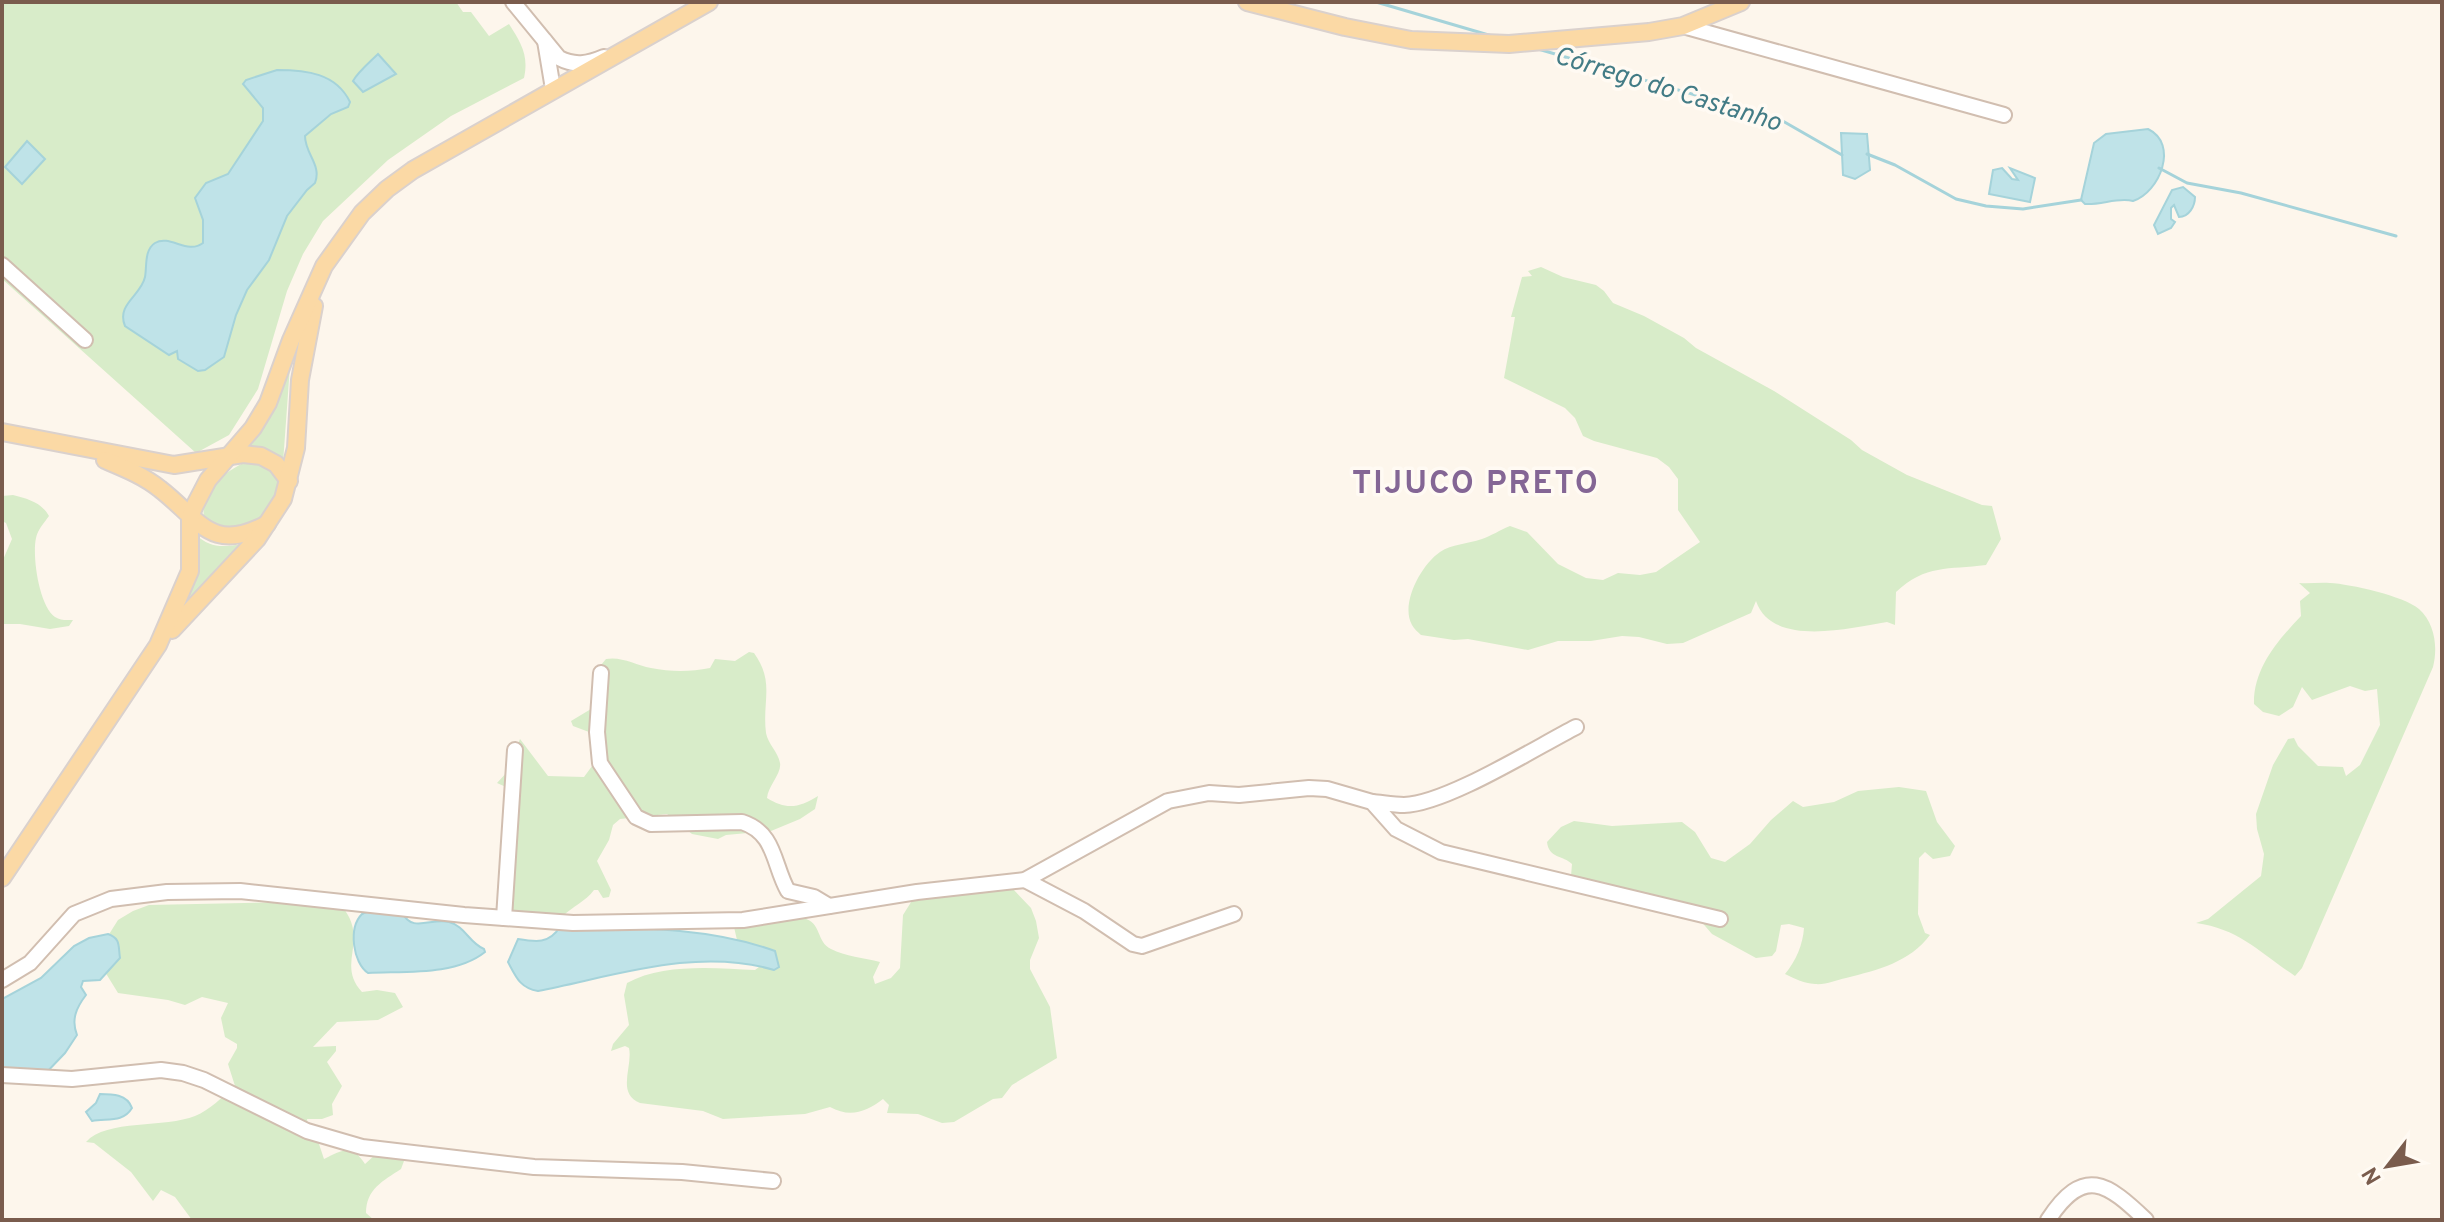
<svg xmlns="http://www.w3.org/2000/svg" width="2444" height="1222" font-family="Overpass,sans-serif">
<style>
.green{fill:#d8ecc9}
.water{fill:#bfe3e8;stroke:#a5d3da;stroke-width:2}
.lines{fill:none;stroke-linecap:round;stroke-linejoin:round}
.stream{stroke:#a5d3da;stroke-width:3}
.minor-casing{stroke:#d1beb0;stroke-width:18}
.major-casing{stroke:#dad1cd;stroke-width:20}
.minor{stroke:#fff;stroke-width:14}
.major{stroke:#fbd9a5;stroke-width:16}
.labels{text-anchor:middle;stroke-width:7;stroke-linejoin:round;paint-order:stroke}
.water-label{font-size:26px;font-style:italic;fill:#437c86;stroke:#fffaf3}
.district-label{font-size:32px;font-weight:bold;letter-spacing:2px;fill:#846695;stroke:#fffaf3}
</style>
<rect width="100%" height="100%" fill="#fdf6ec"/>
<g class="green">
<path d="M2,2H456L463,12H471L489,36L509,24C521,43 529,55 524,78L451,116L388,160L323,221L303,254L287,291L258,389L229,435L196,453L2,279Z"/>
<path d="M1541,267L1563,277L1596,285L1604,291L1613,303L1644,316L1684,338L1696,348L1774,391L1851,440L1862,450L1907,475L1982,505L1992,506L2001,539L1986,565C1948,570 1926,564 1896,592L1895,625L1887,622C1850,628 1772,648 1756,601L1751,613L1683,643L1667,644L1639,637L1622,636L1591,641H1558L1528,650L1468,639L1454,640L1421,635C1418,632 1414,629 1412,625C1400,604 1421,565 1440,552C1452,544 1467,544 1482,539C1491,536 1500,530 1510,526L1527,532L1558,564L1586,578L1603,580L1618,573L1640,575L1656,572L1700,542L1678,510V479L1669,467L1657,458L1594,441L1583,436L1575,418L1565,408L1504,378L1515,317H1511L1522,277L1532,276L1528,271Z"/>
<polygon points="290,366 283,463 270,451 246,445"/>
<path d="M245,462H254L279,473C274,513 261,524 222,530L204,518C200,490 222,474 245,462Z"/>
<path d="M13,495C28,499 41,502 49,516C44,523 38,529 36,538C32,556 39,606 55,617C61,621 67,620 73,620L69,626L50,629L20,624H2V562L12,539L6,523L2,521V496Z"/>
<path d="M195,534C211,549 223,547 243,544L179,610Z"/>
<path d="M2299,583C2309,584 2320,582 2330,583C2350,584 2404,596 2419,609C2435,623 2438,648 2433,667L2302,968L2295,976C2260,953 2240,929 2196,923L2208,919L2261,876L2264,854L2257,829L2256,814L2273,765L2288,739L2294,738L2298,746L2318,766L2343,767L2346,776L2360,765L2380,725L2377,689L2365,691L2350,686L2312,700L2302,687L2293,707L2279,716L2263,712L2254,704C2253,669 2278,640 2301,616L2300,601L2310,593Z"/>
<path d="M749,652L754,653C775,682 762,701 766,733C768,744 778,752 780,763C782,773 768,786 767,798C786,810 799,808 818,796L815,809L800,819L771,831L726,835L718,839L692,834L667,814L620,819L613,825L609,840L597,861L611,890L609,897L603,898L598,890H594C585,902 573,906 563,916L506,914L507,899L515,879L514,858L520,805L515,791L497,783L508,771L520,739L548,776L584,777L595,762L600,742L589,732L573,726L571,721L591,709L602,680L601,665L606,659C621,656 636,665 651,668C671,672 690,672 710,668L715,659L735,661Z"/>
<path d="M1899,787L1926,791L1937,822L1955,846L1950,856L1933,859L1925,852L1919,858L1918,914L1925,933L1930,935C1910,962 1878,970 1846,978C1836,980 1826,985 1815,984C1803,983 1795,979 1785,974C1796,961 1803,944 1804,928L1789,924L1781,925L1776,951L1772,956L1756,958L1712,934L1693,912L1571,876L1572,864C1563,855 1549,859 1547,842L1561,827L1574,821L1612,826L1682,822L1695,832L1711,858L1725,862L1750,844L1771,820L1793,801L1803,807L1834,802L1858,791Z"/>
<path d="M1011,887L1031,908L1036,921L1039,938L1030,960V969L1050,1007L1057,1058L1012,1085L1002,1098L993,1099L954,1122L942,1123L918,1114L887,1113L889,1105L883,1099C866,1112 850,1118 830,1107L805,1114L723,1119L703,1111L640,1103C616,1093 633,1067 629,1048L625,1046L611,1051L613,1044L629,1025L624,995L627,983C663,963 715,968 755,970L759,967L758,962L737,940L734,927L740,923C757,922 787,915 803,918C822,922 816,942 831,949C845,956 864,958 880,962L873,977L875,984L891,978L900,968L903,915L913,899Z"/>
<path d="M289,902L341,905C371,941 335,962 362,992L377,990L395,993L403,1007L378,1020L337,1022L313,1047L336,1046V1051L327,1062L342,1086L332,1104L333,1115L322,1119H307L308,1126L316,1135L324,1159C344,1149 352,1144 365,1164L376,1154L398,1153L404,1161L401,1169C383,1181 366,1189 366,1213L374,1220H192L175,1197L161,1190L153,1201L131,1172L94,1143L86,1142C106,1119 166,1128 195,1116C210,1110 222,1097 235,1086L228,1064L237,1048V1044L225,1037L221,1018L228,1003L202,997L185,1005L168,1000L118,993L102,967L101,947L118,920L133,911L149,905Z"/>
</g>
<g class="water">
<path d="M378,54L396,74L363,92L353,81C358,72 370,62 378,54Z"/>
<path d="M277,70C306,70 336,73 350,102L348,107L331,114L305,136C305,154 322,165 315,183L307,190L287,216L269,260L247,290L236,315L224,357L205,370L198,371L178,359L177,351L169,355L125,326C116,304 141,296 145,277C147,267 144,250 155,243C170,234 187,255 203,243V220L195,198L206,183L228,174L263,121V108L243,84L246,80Z"/>
<path d="M2148,129C2179,144 2160,192 2133,201C2118,197 2102,205 2085,204L2081,200L2094,143L2106,134Z"/>
<polygon points="1841,133 1867,134 1870,170 1855,179 1843,175"/>
<polygon points="27,141 45,159 22,184 5,167"/>
<polygon points="2002,168 2012,179 2018,180 2010,168 2035,178 2030,202 1989,194 1993,170"/>
<path d="M2183,187L2195,197C2195,206 2189,217 2179,217L2174,205L2171,208V219L2175,222L2171,228L2158,234L2154,225L2172,190Z"/>
<path d="M374,909L402,912C412,934 432,917 449,922C465,926 469,943 484,949L485,952C455,976 404,971 368,973C353,963 348,928 362,914C364,913 372,910 374,909Z"/>
<path d="M560,927C631,928 707,926 775,951L779,967L774,970C696,947 615,976 538,991C520,988 516,977 508,962L518,939C536,942 549,944 560,927Z"/>
<path d="M108,934C121,939 118,945 120,958L100,980L83,981L81,987L86,995C76,1008 71,1020 77,1035L65,1053L44,1075L23,1074L2,1068V999L41,978L74,946L89,938Z"/>
<path d="M100,1094C112,1094 127,1094 132,1108C123,1123 107,1118 92,1121L86,1112L96,1103Z"/>
</g>
<g class="lines">
<g class="stream">
<polyline points="1376,2 1492,36"/>
<polyline points="1538,49 1781,120 1842,155"/>
<polyline points="1867,154 1895,165 1956,199 1986,206 2023,209 2081,200"/>
<polyline points="2159,168 2187,183 2241,193 2396,236"/>
</g>
<g class="minor-casing">
<g id="minor">
<path d="M513,2L559,58C574,66 588,64 604,57"/>
<polyline points="1683,26 2004,115"/>
<polyline points="545,41 553,89"/>
<polyline points="2,265 85,340"/>
<path d="M601,673L597,732L600,763L636,817L651,824L742,822C776,833 773,865 788,891L814,897L829,906"/>
<path d="M1372,802C1383,803 1394,805 1404,805C1446,804 1535,748 1576,727"/>
<polyline points="1025,880 1084,911 1133,944 1142,946 1234,914"/>
<polyline points="504,918 515,750"/>
<polyline points="2,980 30,963 74,914 111,899 167,892 240,891 464,915 573,923 743,920 917,892 1025,880 1168,801 1209,793 1239,795 1309,788 1327,789 1372,802 1396,829 1441,852 1720,919"/>
<polyline points="2,1075 72,1079 161,1070 183,1073 204,1080 307,1131 362,1147 534,1167 682,1172 773,1181"/>
<path d="M2048,1220C2084,1165 2107,1183 2146,1220"/>
</g>
</g>
<g class="major-casing">
<g id="major">
<polyline points="1247,2 1345,27 1411,40 1509,44 1649,32 1683,26 1741,2"/>
<polyline points="2,432 174,465 243,454 261,456 276,464 289,481"/>
<path d="M105,460C124,468 144,476 160,489C200,520 211,554 267,524"/>
<polyline points="172,630 257,539 283,499 296,448 300,380 314,306"/>
<polyline points="2,878 158,645 190,571 190,517 195,505 208,480 253,428 268,403 291,340 324,266 362,213 387,189 413,170 709,2"/>
</g>
</g>
<use href="#minor" class="minor"/>
<use href="#major" class="major"/>
</g>
<g class="labels">
<g class="water-label">
<text transform="translate(1668 88) rotate(17)" y="9">Córrego do Castanho</text>
</g>
<g class="district-label">
<text x="1476" y="493">TIJUCO PRETO</text>
</g>
</g>
<rect width="2444" height="1222" fill="none" stroke="#7a5c4d" stroke-width="8"/>
<g transform="translate(2388 1166) rotate(239)" stroke="#fffaf3" stroke-width="6" paint-order="stroke">
<path d="M0-6L14 30L0 20L-14 30Z" fill="#7a5c4d"/>
<text y="-12" font-size="22" font-weight="bold" text-anchor="middle" fill="#7a5c4d">N</text>
</g>
</svg>
